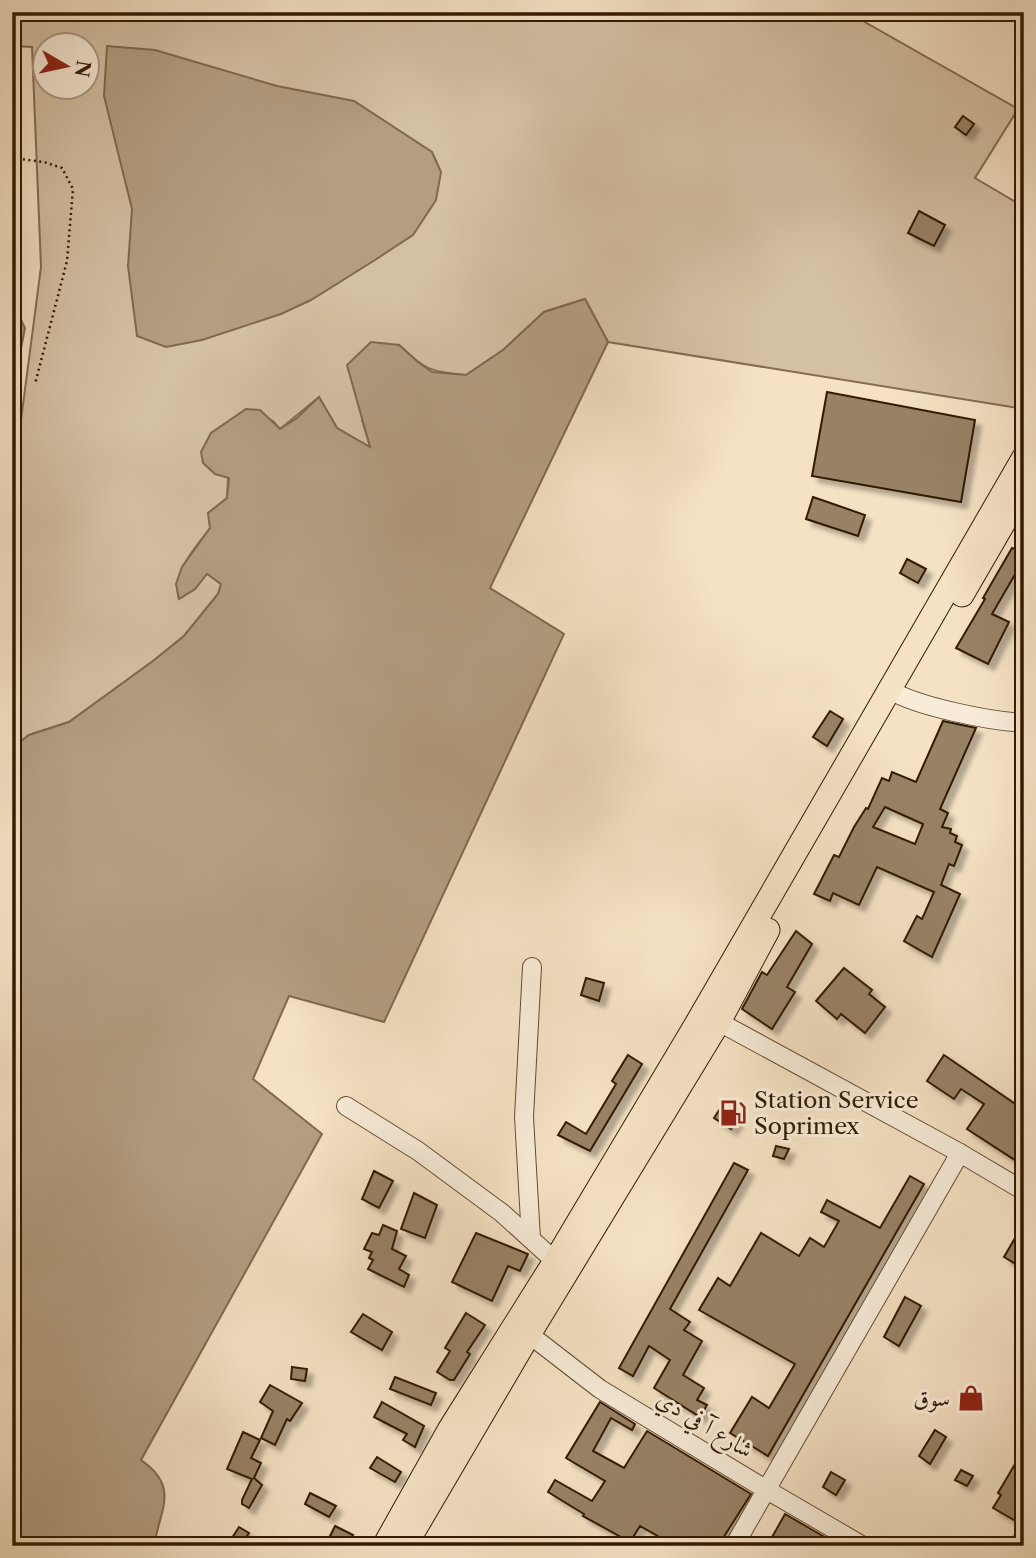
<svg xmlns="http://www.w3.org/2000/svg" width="1036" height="1558" font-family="'Libre Caslon Text',Amiri,serif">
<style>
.green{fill:#d4c0a3;stroke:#846d52;stroke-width:2;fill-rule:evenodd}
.water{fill:#b39e81;stroke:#80694d;stroke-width:2}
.building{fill:#988266;stroke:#331a00;stroke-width:2;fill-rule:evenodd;filter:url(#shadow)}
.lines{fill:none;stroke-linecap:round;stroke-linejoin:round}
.minor-casing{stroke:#644c31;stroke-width:20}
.major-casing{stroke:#331a00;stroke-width:25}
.path{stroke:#331a00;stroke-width:2.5;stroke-dasharray:2 3.5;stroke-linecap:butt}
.minor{stroke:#f8ecd9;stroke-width:18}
.major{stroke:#f5e2c4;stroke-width:23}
.labels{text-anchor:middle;stroke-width:6;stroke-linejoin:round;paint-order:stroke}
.poi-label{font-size:23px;fill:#331a00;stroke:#f8ecd9;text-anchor:start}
.street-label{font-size:23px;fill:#331a00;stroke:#f8ecd9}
</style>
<defs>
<filter id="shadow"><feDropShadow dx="6" dy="6" stdDeviation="2" flood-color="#0004"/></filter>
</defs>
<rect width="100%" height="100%" fill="#f5e2c4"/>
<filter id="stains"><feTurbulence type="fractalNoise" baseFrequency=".00286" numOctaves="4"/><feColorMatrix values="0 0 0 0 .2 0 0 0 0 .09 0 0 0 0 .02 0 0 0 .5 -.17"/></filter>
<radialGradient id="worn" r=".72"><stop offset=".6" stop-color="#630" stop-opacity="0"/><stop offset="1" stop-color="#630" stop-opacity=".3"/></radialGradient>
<path class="green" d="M12,12H847L1018,109L975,178L1024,207V409L608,342L585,299L544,312L503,350L466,375C428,371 427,371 399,345L362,420L371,448L337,428L319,397L280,429L273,421L246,409L231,420L227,498L209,513L210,528C195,549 171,572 179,599L195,589L207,573L221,584L218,594L184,636L153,661L69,722L29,735L12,748V452L18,443L41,267L32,47L12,46ZM46,46H88V88H46Z"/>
<g class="water">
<polygon points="107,46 155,50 277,86 354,101 432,152 441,172 436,200 413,235 375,260 311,300 281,314 202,340 166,347 137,336 128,266 132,209 104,96"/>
<path d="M585,299L608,342L490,588L564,634L384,1022L289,996L253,1079L322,1134L141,1460C180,1487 160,1509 154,1546H12V748L29,735L69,722L153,661L184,636L218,594L221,584L207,574L195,589L179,599L176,584L182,567L210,528L208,513L227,498L229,478L215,474L203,463L201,452L211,433L246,409L260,410L280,429L297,418L319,397L337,428L370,447L347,365L371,342L399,345L418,362L432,372L466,375L503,350L544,312Z"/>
<polygon points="12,302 25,328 12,395"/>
</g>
<g class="building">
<polygon points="963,116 974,124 966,135 955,127"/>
<polygon points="919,211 945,225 934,246 908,233"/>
<polygon points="827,392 975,420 961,502 812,476"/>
<polygon points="813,497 865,515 858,536 806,519"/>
<polygon points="1024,533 1024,559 992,614 1009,622 988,664 956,648 985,599 983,598 1012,548 1015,549"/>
<polygon points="907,559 926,569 918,583 900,573"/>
<polygon points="830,711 843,719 827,746 813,737"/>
<path d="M943,721L976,728L940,809L948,813L942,827L951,829L950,833L957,836L955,842L962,845L954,866L949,864L941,885L960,894L932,957L904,941L917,916L922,919L934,892L877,867L859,905L833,893L830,901L814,894L834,855L839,857L854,827L866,808L868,809L882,778L889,781L892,772L916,782ZM885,807L923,824L915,844L873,827Z"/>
<polygon points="796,931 812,944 787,987 795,992 772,1029 742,1009 762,972 767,975"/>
<polygon points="844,968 872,990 869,994 885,1007 865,1033 841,1014 837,1019 816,1001"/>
<polygon points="586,978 604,983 599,1001 581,995"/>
<polygon points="628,1055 642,1064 590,1151 558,1135 566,1122 586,1134 616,1084 612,1081"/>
<polygon points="944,1055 1024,1110 1024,1166 967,1129 984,1104 961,1089 954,1099 927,1081"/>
<polygon points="720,1109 737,1120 731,1129 714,1118"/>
<polygon points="776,1146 789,1149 784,1159 773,1156"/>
<polygon points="734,1163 748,1170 670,1309 690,1322 684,1330 702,1341 683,1375 704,1388 697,1400 707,1405 700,1417 654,1388 670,1360 649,1346 633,1376 619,1368"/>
<polygon points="374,1171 393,1181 379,1208 362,1199"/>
<polygon points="910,1176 924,1184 768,1456 730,1433 752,1397 769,1408 795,1364 699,1310 718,1278 730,1286 761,1233 799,1256 810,1238 824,1247 839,1221 821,1212 827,1200 880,1228"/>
<polygon points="414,1193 437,1205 425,1238 401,1229"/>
<polygon points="383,1225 397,1231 392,1249 406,1256 399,1269 409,1275 404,1287 368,1269 373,1260 369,1258 372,1252 364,1249 372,1233 379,1235"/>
<polygon points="476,1233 528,1254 520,1271 508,1266 492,1301 452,1282"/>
<polygon points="1015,1238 1024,1243 1024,1257 1019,1266 1004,1257"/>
<polygon points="905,1297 921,1306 899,1346 884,1337"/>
<polygon points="466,1313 485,1325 467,1352 470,1354 454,1380 450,1380 437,1372 450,1351 445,1348"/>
<polygon points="363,1314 392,1332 382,1350 351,1332"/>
<polygon points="292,1367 307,1369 305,1381 291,1379"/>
<polygon points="395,1377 436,1393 431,1405 390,1389"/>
<polygon points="270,1385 302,1403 290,1421 287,1419 275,1445 261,1438 273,1411 260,1402"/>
<polygon points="382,1402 424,1426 415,1447 403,1440 407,1434 374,1417"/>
<polygon points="600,1402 635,1424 632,1430 611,1418 593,1451 624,1468 647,1431 751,1494 718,1546 666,1546 668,1542 640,1526 630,1542 583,1516 584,1514 548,1492 555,1480 592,1501 605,1481 566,1458"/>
<polygon points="935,1430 946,1437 930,1464 919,1456"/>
<polygon points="243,1432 260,1440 251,1458 261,1463 254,1478 262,1485 249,1508 242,1504 242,1500 252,1479 227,1469"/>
<polygon points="377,1457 401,1472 395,1482 370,1468"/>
<polygon points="1015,1464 1024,1469 1024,1546 1009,1546 1021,1524 993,1508 1001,1495 998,1493"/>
<polygon points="961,1470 973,1476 967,1486 955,1480"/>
<polygon points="831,1472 845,1480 836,1495 823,1487"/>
<polygon points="310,1493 336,1506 329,1517 305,1504"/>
<polygon points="785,1514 840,1546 767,1546"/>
<polygon points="335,1526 353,1535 348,1545 330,1536"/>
<polygon points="239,1527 249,1533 242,1544 232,1538"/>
</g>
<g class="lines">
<g class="minor-casing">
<g id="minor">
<path d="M890,690C918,707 990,721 1024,723"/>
<polyline points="719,1022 960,1153 1024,1191"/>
<polyline points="346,1106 418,1151 502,1213 555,1261"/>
<polyline points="531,1239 524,1117 532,967"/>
<polyline points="521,1328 600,1389 767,1490 863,1546"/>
<polyline points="734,1546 960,1153"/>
</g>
</g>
<g class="major-casing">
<g id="major">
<polyline points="962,595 1024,488"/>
<polyline points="384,1546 449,1430 555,1261 694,1028 1024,457"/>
<polyline points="405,1546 530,1333 719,1022 768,930"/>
</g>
</g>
<polyline class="path" points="12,158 44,162 62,168 73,189 67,261 35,384"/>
<use href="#minor" class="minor"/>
<use href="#major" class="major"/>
</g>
<defs>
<g id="fuel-bare" transform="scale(2.1)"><path d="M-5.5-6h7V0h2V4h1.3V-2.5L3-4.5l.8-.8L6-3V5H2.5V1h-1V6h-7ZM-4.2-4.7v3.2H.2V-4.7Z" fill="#8f2418" stroke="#f8ecd9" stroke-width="2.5" paint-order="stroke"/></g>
<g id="shop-bare" transform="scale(2.1)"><path d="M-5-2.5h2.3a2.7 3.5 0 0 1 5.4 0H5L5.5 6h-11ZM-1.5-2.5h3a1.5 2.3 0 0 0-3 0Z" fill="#8f2418" stroke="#f8ecd9" stroke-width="2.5" paint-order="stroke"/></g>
</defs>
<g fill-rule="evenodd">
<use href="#fuel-bare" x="733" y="1113"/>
<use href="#shop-bare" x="971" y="1398"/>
</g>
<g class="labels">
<g class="poi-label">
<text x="754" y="1108">Station Service<tspan x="754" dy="26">Soprimex</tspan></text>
<text x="950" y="1406" text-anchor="end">سوق</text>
</g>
<g class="street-label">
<text transform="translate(705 1424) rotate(31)" y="8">شارع آ في دي</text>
</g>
</g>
<rect width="1036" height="1558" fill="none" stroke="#f5e2c4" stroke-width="42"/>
<rect x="14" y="14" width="1008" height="1530" fill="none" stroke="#331a00" stroke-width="3.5"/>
<rect x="21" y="21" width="994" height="1516" fill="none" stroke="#331a00" stroke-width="2"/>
<g transform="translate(66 66) rotate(99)"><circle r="33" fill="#f8ecd9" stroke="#a99882" stroke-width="2"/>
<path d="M0-5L12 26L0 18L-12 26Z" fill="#8f2418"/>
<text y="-10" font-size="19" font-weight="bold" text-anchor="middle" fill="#331a00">N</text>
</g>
<rect width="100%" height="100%" filter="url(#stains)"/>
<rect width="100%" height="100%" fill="url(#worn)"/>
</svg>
